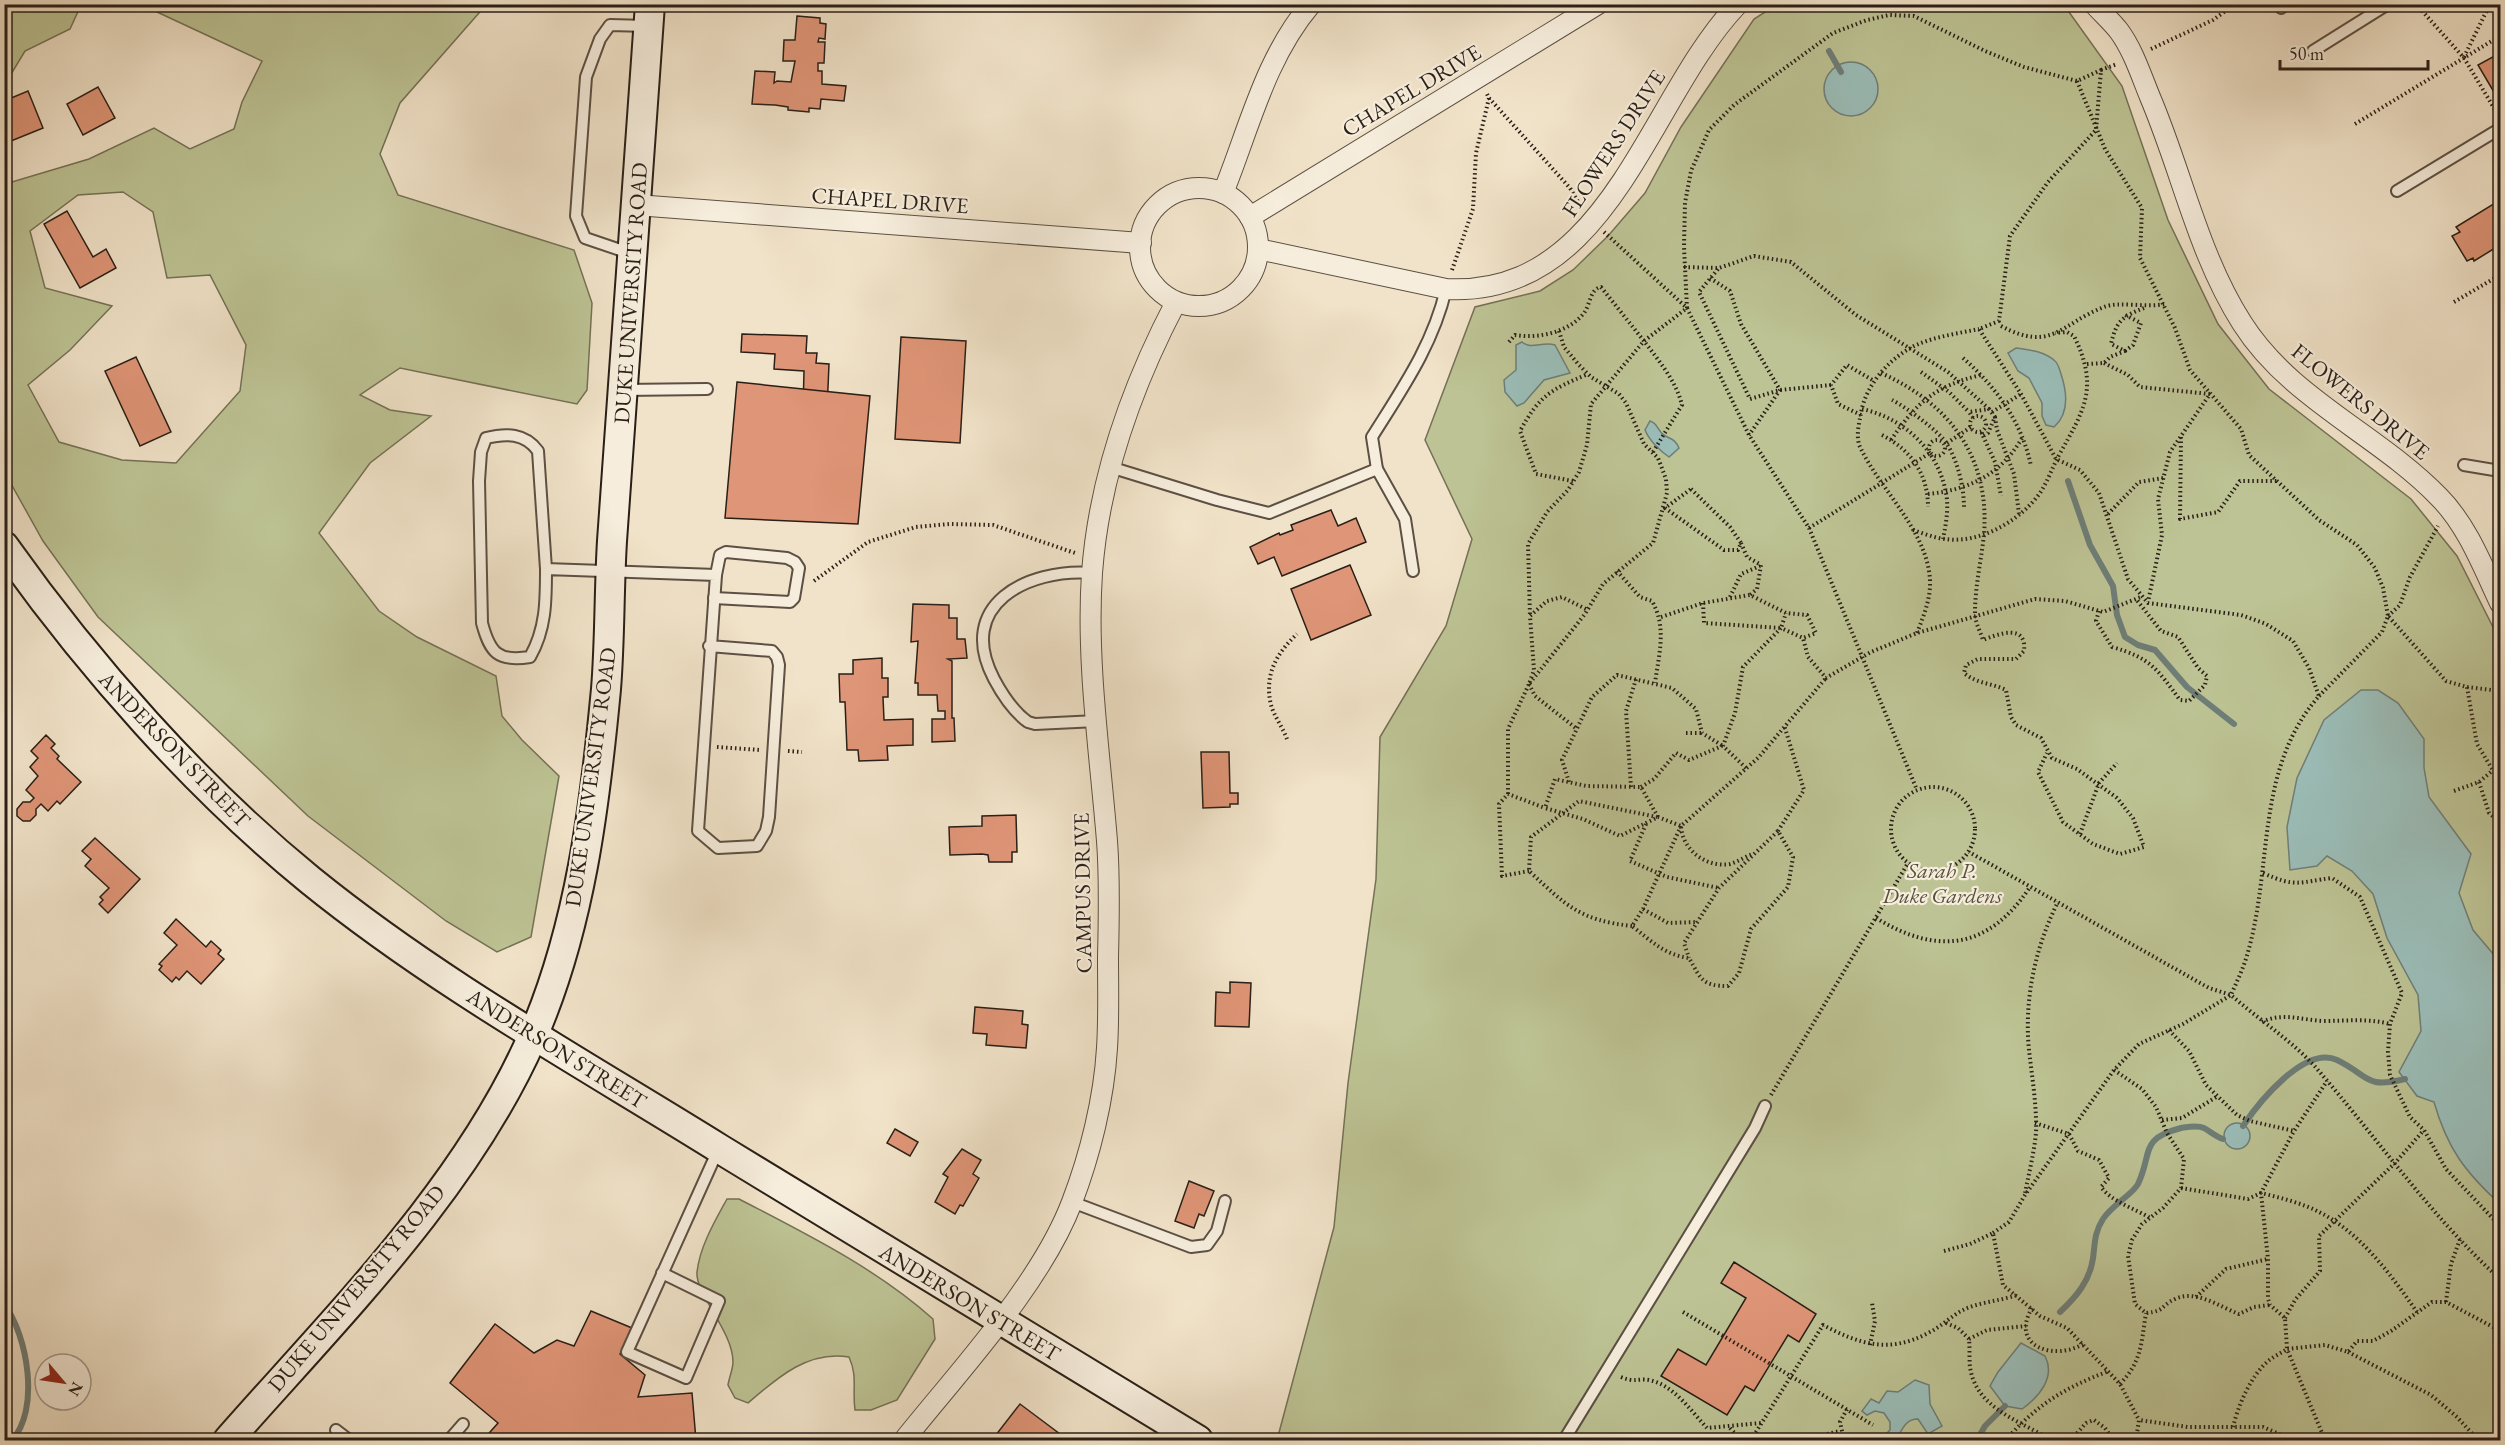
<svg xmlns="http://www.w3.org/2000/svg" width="2505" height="1445" font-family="'EB Garamond',serif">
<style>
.green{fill:#bdc394;stroke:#747156;stroke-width:1.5;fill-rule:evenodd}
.water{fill:#9bbeb9;stroke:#6e7e78;stroke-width:1.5}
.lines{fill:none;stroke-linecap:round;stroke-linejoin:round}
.stream{stroke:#6e7e78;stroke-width:6}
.building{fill:#df9577;stroke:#2a1f17;stroke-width:1.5}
.lane-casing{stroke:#5c5044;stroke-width:14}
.street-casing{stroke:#5c5044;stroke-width:22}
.secondary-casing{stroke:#2a1f17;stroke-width:32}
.path{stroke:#2a1f17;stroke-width:4;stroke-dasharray:1.5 3;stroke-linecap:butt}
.lane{stroke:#f6eddc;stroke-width:10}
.street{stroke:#f6eddc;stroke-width:20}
.secondary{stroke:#f6eddc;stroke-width:28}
.labels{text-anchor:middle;stroke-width:4.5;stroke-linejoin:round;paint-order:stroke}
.street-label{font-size:22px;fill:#2a1f17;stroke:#f6eddc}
.park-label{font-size:22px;font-style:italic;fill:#56503c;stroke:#f6eddc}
</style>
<rect width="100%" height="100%" fill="#f1e3c9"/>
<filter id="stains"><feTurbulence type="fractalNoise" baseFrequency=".00333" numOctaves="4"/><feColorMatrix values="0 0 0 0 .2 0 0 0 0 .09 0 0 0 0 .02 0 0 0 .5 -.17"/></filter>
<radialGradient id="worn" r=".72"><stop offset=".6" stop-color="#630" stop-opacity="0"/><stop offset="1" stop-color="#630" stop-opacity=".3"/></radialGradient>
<g class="green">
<polygon points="4,5 81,5 70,29 25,51 5,84"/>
<path d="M142,5H486L400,103L380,154L398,195L574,250L592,303L587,390L577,404L400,368L360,395L390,410L431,416L370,463L319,533L379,611L417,637L496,676L502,716L522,740L559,776L531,937L497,952L446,921L308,816L98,617L43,541L5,473V184L89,159L154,128L190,149L234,129L242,102L262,61ZM123,192L153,212L167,278L210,275L246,345L240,391L176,463L122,460L59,442L28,385L70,350L112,306L45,288L30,231L78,195Z"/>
<polygon points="1776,5 2064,5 2122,86 2168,220 2218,324 2269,389 2411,499 2457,556 2500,641 2500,1440 1277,1440 1334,1227 1348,1083 1376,879 1380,737 1446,626 1472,539 1425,440 1475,307 1540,291 1573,270 1608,236 1645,193 1681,127 1754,19"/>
<path d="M727,1199H739C806,1234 876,1268 933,1319L935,1339L897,1400L871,1410H855C852,1389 858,1377 849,1357C808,1350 777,1378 748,1403L735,1398L728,1385C729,1378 733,1369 733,1362C733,1331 695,1294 697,1272C700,1246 715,1221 727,1199Z"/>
</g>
<g class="water">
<circle cx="1851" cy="89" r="27"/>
<path d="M1522,342C1531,350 1543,341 1555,345L1570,373L1544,380L1524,403L1517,406L1505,392L1504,380L1516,370V345Z"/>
<path d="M2016,348C2030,350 2044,351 2055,361C2058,363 2060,371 2061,374C2067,392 2070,413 2054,427L2046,425L2042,416V403L2029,378L2018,371L2008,353Z"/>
<path d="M1650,421C1659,424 1657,431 1664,435C1672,440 1675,439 1679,448L1669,457C1660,451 1649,440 1645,430Z"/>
<path d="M2361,690H2378L2398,703L2424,739V768L2429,797L2471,854L2459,893L2473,930L2500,962V1204C2465,1172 2447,1148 2434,1102L2417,1096L2399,1072L2421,1031L2418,995L2387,938L2373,894L2352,871L2327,856L2317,866L2290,870L2287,827L2297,778L2324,720Z"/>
<circle cx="2237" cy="1136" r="13"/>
<path d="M2021,1343L2045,1356C2056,1377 2039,1397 2022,1409L2005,1406L1990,1386L1998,1372Z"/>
<path d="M1915,1380L1929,1385L1930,1404L1942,1426L1928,1434L1918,1419C1905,1419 1902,1430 1896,1440H1880L1890,1430V1422L1884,1413L1875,1411L1867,1415L1862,1411L1871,1399L1879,1403L1887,1391L1898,1392Z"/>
</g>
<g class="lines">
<g class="stream">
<polyline points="1829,51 1841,72"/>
<polyline points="2068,481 2090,545 2113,586 2117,615 2125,637 2138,645 2155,650 2187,687 2234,724"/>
<path d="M2243,1126C2259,1102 2305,1045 2337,1060C2370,1076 2364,1089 2405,1079"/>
<path d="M4,1304C28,1336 40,1410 12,1440"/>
<path d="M2060,1312C2076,1297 2090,1281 2093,1258C2095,1244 2094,1233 2103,1219C2112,1205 2133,1194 2138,1184C2153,1152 2139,1139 2181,1128C2188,1127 2197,1125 2204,1128C2211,1132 2215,1136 2223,1139"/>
<polyline points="1977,1440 1985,1426 2005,1406"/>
</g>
</g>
<g class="building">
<polygon points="797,16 820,18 820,23 826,24 825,39 819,38 818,42 825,42 824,63 818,63 818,71 822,71 822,84 846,86 844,101 821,99 820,109 809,108 809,112 788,110 788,107 775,105 752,104 755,71 775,72 774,83 777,81 791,82 795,61 783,61 784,40 795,40"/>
<polygon points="2500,53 2500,98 2498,99 2478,65"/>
<polygon points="98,87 115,118 83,135 67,104"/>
<polygon points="28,91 43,128 11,141 4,125 4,101"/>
<polygon points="2500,200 2500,245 2474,261 2473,258 2467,261 2452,236 2460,232 2456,227"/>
<polygon points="67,211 93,257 106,249 116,268 80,288 44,224"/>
<polygon points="742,334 807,336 806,353 817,353 816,363 829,364 827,411 803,410 804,371 774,369 775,354 741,352"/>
<polygon points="901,337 966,341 960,443 895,439"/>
<polygon points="136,357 171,432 140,446 105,371"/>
<polygon points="737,382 870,396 858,524 725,518"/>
<polygon points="1331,510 1338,526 1356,518 1366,542 1282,576 1274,557 1258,564 1250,547 1279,533 1280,535 1293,530 1291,525"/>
<polygon points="1350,565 1371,615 1311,640 1291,589"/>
<polygon points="913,604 949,605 949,618 957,618 957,639 965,639 967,658 948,659 952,661 952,718 954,718 955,741 932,742 932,719 945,719 945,711 938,711 937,695 918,695 918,683 915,683 918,641 911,642"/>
<polygon points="882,658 882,678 888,678 888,697 883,697 884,720 913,719 913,745 887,746 888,760 859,761 858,750 847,750 845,702 840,702 839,674 853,674 853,660"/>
<polygon points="46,735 55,744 51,748 59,756 57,759 81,782 60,804 57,801 48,811 41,804 36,809 36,815 30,821 23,821 17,816 17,809 23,802 30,802 34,798 26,790 38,776 30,767 38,758 31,751"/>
<polygon points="1201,752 1229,752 1230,793 1238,793 1238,804 1230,804 1230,807 1203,808"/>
<polygon points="1016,815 1017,852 1012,852 1012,862 989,862 988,855 982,854 950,855 949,827 982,826 982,816"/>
<polygon points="95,838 140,879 108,913 99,904 103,900 100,897 109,888 85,866 91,859 82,851"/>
<polygon points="176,919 206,947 211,941 221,950 218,954 224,959 201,984 187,971 179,980 176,977 172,982 159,970 162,966 159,964 177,945 164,933"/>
<polygon points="1230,982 1251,983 1249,1027 1215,1026 1216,992 1230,993"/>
<polygon points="975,1007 1023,1011 1022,1024 1028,1025 1026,1048 986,1045 987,1034 973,1033"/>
<polygon points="895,1129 918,1142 910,1156 887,1143"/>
<polygon points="962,1149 981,1160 973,1174 979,1178 963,1206 960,1205 955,1214 935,1202 948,1177 943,1174"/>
<polygon points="1189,1181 1214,1191 1204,1216 1199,1214 1194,1228 1175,1221"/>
<polygon points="1734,1262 1816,1314 1799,1342 1788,1335 1754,1391 1745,1386 1727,1415 1661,1376 1678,1349 1706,1365 1746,1298 1721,1283"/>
<polygon points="591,1311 632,1328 620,1354 645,1375 638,1397 692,1393 696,1440 483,1440 498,1423 450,1383 495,1324 534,1353 557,1340 574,1346"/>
<polygon points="1020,1404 1068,1440 992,1440"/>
</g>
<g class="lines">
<g class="lane-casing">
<g id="lane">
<polyline points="2281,8 2286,4"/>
<polyline points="2313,51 2388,4"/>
<polyline points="2397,191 2496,131"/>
<polyline points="632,254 585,238 576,216 586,77 600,39 610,25 647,26"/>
<polyline points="623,390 707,389"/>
<polyline points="2464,465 2500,471"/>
<polyline points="1110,467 1217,500 1269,513 1377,469"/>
<path d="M546,569C546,601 546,629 530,657C498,662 490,653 482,623L479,481L481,452L486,438C506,433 525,433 538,451L546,569L716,575L698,831L718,848L757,846L766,831L769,817L779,665L777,657L772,651L709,646"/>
<path d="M1413,571L1405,519L1377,469L1372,437C1402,389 1433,345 1446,289"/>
<path d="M1092,573C1027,568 955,605 994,679C1002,694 1014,712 1028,722L1035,724L1097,721"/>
<polyline points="714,598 790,602 794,598 799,568 795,562 787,558 726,552 720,555 716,575"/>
<polyline points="1072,1202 1191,1247 1207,1245 1217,1231 1225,1201"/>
<polyline points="662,1273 719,1301 686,1378 627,1352 719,1148"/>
<polyline points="336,1430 349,1440"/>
<polyline points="449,1440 463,1424"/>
<polyline points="1564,1440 1755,1128 1765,1106"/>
</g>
</g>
<g class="street-casing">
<g id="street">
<path d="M2094,4C2102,13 2112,22 2119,31C2133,50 2141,75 2150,97C2182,172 2198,254 2242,323C2290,399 2378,434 2439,497C2467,525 2483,567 2500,603"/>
<circle cx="1199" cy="247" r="59"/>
<path d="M1223,193C1249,129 1265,58 1311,4"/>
<polyline points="636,205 1141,243"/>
<polyline points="1250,217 1598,4"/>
<path d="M1258,249L1446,289C1610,298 1647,99 1738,4"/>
<path d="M904,1440C959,1371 1041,1284 1072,1202C1090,1155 1104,1099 1107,1048C1109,1018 1108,987 1108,957C1109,918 1110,879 1107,841C1100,754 1086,661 1092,573C1099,478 1132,386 1176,302"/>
</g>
</g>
<g class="secondary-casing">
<g id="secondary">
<path d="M4,546C89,666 196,787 310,880C437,983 582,1063 720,1149C879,1247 1039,1343 1198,1440"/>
<path d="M228,1440C336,1317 465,1190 532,1038C580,929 595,806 606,689C610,640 609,590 612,541C625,362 637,183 650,4"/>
</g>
</g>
<g class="path">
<polyline points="2416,4 2464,58 2500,118"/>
<polyline points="2151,49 2213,20 2235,4"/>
<polyline points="2464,57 2490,4"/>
<polyline points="2101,70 2117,64"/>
<polyline points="2077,81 2105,149 2142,208 2140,258 2175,328 2190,370 2241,429 2249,455 2319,520 2357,545 2375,568 2383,588 2388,616"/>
<polyline points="1489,98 1570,188 1581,207"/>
<polyline points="2355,124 2500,36"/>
<polyline points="1604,232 1687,308 1749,435 1809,528 1917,790"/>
<polyline points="1684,267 1719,268 1754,256 1791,262 1856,315 1948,372 1989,409"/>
<polyline points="1718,269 1699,292 1750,399 1780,390 1831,385"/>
<polyline points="1452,270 1473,209 1476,153 1489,98 1487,94"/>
<polyline points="1710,278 1730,291 1741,324 1780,390 1749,435"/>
<polyline points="2454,302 2500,275"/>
<path d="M1687,308L1684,247L1685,203L1691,171L1709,130L1734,105L1833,33L1867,20L1889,15L1914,16L1985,51L2024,67L2077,81L2101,70L2096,130L2048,182L2010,236L1999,321L1979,329L2021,394L2056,459L2080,470L2099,493L2128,579L2148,603L2241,615L2266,624L2293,641L2309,668L2319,696C2255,769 2273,865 2248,952C2244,967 2237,981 2231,995L2209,988L1969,852"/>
<path d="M2001,326C2052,353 2060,324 2104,307C2118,301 2147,308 2165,304"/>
<polyline points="1559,331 1564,347 1579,365 1591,377 1619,394 1626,403 1644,444 1658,458 1666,479 1667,493 1653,543 1603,584 1585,614 1529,684 1534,670 1530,616 1547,601 1562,597 1588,610"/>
<path d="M1509,342L1515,335C1539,339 1569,332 1584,313C1590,305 1590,289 1601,287L1644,341L1591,404L1587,445L1579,472L1568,490L1547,512L1528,544L1530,616"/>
<polyline points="2125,351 2133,345 2141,323 2125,315"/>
<path d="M1963,358C1996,387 2022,422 2031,466"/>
<polyline points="2104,363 2128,375 2140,387 2210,394 2170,452 2158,499 2162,535 2148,602"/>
<path d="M2087,364L2104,363L2110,357L2125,351L2111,344C2116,321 2123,316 2144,308"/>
<polyline points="1921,372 1949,392 1969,412"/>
<path d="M1881,373C1950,404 1990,457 1984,535C1981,561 1975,587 1975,613C1975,622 1980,631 1983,640C1998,634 2027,623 2024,651L2016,659H1978L1966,665L1964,673C1977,684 1992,683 2006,690L2011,717L2016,725L2041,738L2052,758L2077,769L2117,798L2133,818L2144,847L2120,854L2093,844L2063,822L2038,772L2047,753"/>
<path d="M1892,400C1906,407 1940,432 1947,444C1958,462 1964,487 1964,508"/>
<path d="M1862,409C1903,418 1938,449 1946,493C1949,508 1946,524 1943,539"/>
<polyline points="1992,412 2021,394"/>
<polyline points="1861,415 1838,404 1831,385 1847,365 1874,381"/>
<circle cx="1978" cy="424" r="8"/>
<polyline points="1995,417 1997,430 2014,474 2019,514"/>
<polyline points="1973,418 1969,412 1989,409 1995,417 1988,433 1983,436 1981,431"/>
<path d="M1882,435C1911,450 1928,474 1928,507"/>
<polyline points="1983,436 1995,462 2001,496"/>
<polyline points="2181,437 2180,519 2218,512 2240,481 2278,481"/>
<circle cx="1937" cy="448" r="8"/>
<path d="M1891,440C1917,402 1935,386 1981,375"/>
<polyline points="1947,443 1971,427"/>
<path d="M1653,452L1682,405C1676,381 1659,361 1644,341L1687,308"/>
<path d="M1573,481L1536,474L1520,431C1540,395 1550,390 1588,374"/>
<polygon points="1691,489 1730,527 1741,543 1738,550 1724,550 1665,508"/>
<path d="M1928,494C1968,490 2001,475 2022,438"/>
<polyline points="2108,514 2139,482 2163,478"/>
<polyline points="1809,528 1930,453"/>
<path d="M1913,530C1923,533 1934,538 1945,539C1980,544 2020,521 2040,493C2048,481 2052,468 2059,455C2085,409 2099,387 2074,336L2067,332L2055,333"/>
<polyline points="1741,543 1747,557 1761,565 1757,589 1750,595"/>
<path d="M1617,571L1640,597L1652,601C1667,627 1659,654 1655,683"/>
<polyline points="814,581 868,542 916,527 949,524 993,525 1075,553"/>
<polyline points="1730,597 1741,574 1760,566"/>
<polyline points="1703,603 1704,623 1781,628 1786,613"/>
<path d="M2099,611L2096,621L2112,647C2151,658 2157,669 2180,700L2189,701L2205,685L2207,676L2198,668L2178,637L2161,631L2136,599"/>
<polyline points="2388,616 2400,605 2410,577 2438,526"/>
<polyline points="1661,617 1703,603 1750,595 1786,613 1807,615 1816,633 1803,638 1808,657 1826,678 1871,652 1917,633 2035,599 2065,601 2103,612 2141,597"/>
<path d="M1917,633C1925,612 1933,594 1929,571C1922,527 1880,488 1861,449C1855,438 1859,424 1861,413C1866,383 1893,354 1921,343C1939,336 1960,333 1979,329"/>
<polyline points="1529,684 1535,696 1577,729"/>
<polyline points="2467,687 2500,691"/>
<polyline points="2319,696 2382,632 2388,616 2446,681 2467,687 2477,744 2500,782"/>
<polyline points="1686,733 1702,733"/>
<path d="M1287,739C1283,728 1274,716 1271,705C1264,675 1276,654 1297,634"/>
<polyline points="717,747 760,750"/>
<polyline points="788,751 802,752"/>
<polyline points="1746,768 1723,746 1735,713 1743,667 1781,628 1803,638"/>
<polyline points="1569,782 1562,760 1592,697 1617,675 1672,688 1696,709 1702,733 1723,746"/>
<polyline points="2479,782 2489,813 2500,822"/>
<polyline points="1631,787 1626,711 1636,679"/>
<polyline points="1641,787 1654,779 1676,753 1689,760 1722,746"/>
<circle cx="1933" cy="829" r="42"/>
<polyline points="2454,791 2479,782 2492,771"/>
<polyline points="1508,794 1508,729 1529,684"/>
<polyline points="1658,817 1641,787 1586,786 1555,779 1545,808 1583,819 1620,836 1658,817 1681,826 1758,758 1826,678"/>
<polyline points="1646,824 1630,861 1667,877 1719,888"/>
<path d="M1681,826L1643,909L1632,926C1651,941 1665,955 1689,958C1701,979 1702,986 1728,986L1739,973L1751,929L1788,887L1793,857L1778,831L1719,888L1684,943L1689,958"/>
<path d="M1681,827C1683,850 1706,868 1730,864C1737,862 1745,857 1752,854"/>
<polyline points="1778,831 1804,790 1784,725"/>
<polyline points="2080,834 2099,783 2117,763"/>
<polyline points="1529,871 1502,876 1499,804 1508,794 1545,808"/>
<path d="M2263,873C2296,888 2299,882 2332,878L2360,897L2402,993L2390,1024L2388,1052L2390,1075L2410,1117L2424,1130L2446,1169L2500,1226"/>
<polyline points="1643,909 1668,923 1698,922"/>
<path d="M1876,918C1938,956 1989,949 2030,887"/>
<path d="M1632,926C1579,920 1567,906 1529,871L1531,837L1579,801L1657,817"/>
<path d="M2262,1022C2282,1012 2302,1020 2323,1021C2347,1021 2367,1018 2390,1024"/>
<polyline points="2169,1030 2189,1051 2206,1085 2237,1115 2250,1121 2294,1131"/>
<path d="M2114,1070L2142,1089L2156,1107L2167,1133L2184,1159L2181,1188L2163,1208L2142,1224L2132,1240L2128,1256L2135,1304L2146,1313C2166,1311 2160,1306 2175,1299C2196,1289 2220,1307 2239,1314L2254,1307L2270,1305"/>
<polyline points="1771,1095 1908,863"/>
<polyline points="2162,1120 2182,1118 2218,1096"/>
<path d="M2035,1123L2069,1134L2078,1151L2099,1160L2109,1178L2101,1187C2112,1202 2134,1208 2150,1218"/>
<path d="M2181,1188L2248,1199L2261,1193C2281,1198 2302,1203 2319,1212C2361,1233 2391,1275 2417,1312"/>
<path d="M2025,1193C2029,1173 2034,1153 2036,1133C2037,1107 2032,1077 2029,1050C2024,1000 2035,947 2058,902"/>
<path d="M1993,1233L2009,1222L2025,1195L2114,1070L2139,1044L2183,1024L2231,995C2259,1020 2294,1042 2318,1070C2376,1137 2434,1220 2500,1279"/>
<polyline points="1944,1251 1970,1244 1993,1233 2003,1285 2040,1316 2067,1328 2120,1384 2139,1420"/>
<polyline points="2196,1297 2226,1269 2268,1259"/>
<polyline points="2446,1302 2451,1264 2460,1239"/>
<path d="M2032,1308C2009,1347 2055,1361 2083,1344"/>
<polyline points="1683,1312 1873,1425"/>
<polyline points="2285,1318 2295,1300 2320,1271 2319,1236 2395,1163 2424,1130"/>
<path d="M1946,1323L1958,1328L1969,1339C1970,1348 1969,1358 1970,1367C1976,1409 2021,1421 2051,1440"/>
<polyline points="1969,1339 1987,1330 2026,1326"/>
<polyline points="1870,1345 1875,1321 1872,1303"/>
<polyline points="2348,1352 2431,1395 2457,1417 2478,1440"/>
<path d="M1621,1377C1636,1383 1637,1378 1649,1380C1674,1385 1691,1411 1707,1428L1761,1423"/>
<path d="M2120,1384C2142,1361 2141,1344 2146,1313"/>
<path d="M2233,1427C2238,1406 2250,1378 2266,1363C2272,1357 2280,1354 2287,1349L2285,1318L2270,1305L2268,1299V1259L2261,1193L2294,1131L2327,1081"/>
<polyline points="1730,1428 1741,1440"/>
<path d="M1751,1440L1823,1325C1859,1344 1889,1354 1928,1333C1941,1327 1951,1316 1963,1310C1979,1302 2000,1301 2017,1295"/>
<polyline points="1801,1440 1840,1431"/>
<polyline points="1844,1440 1840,1422 1847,1409"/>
<path d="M2006,1440C2036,1405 2066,1387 2109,1371"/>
<polyline points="2071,1440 2086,1423 2094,1420 2105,1428 2113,1440"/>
<polyline points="2136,1440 2139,1420 2188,1427 2263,1427 2293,1440"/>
<polyline points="2325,1440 2287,1349 2325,1345 2348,1352 2357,1341 2373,1341 2391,1331 2432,1302 2446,1302 2495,1328 2500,1325"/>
</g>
<use href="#lane" class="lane"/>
<use href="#street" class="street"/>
<use href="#secondary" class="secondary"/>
</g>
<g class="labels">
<g class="street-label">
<text transform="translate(1411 90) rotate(-31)" y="8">CHAPEL DRIVE</text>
<text transform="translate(1613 143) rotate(-57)" y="8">FLOWERS DRIVE</text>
<text transform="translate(890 200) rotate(4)" y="8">CHAPEL DRIVE</text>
<text transform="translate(630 293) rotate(-86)" y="8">DUKE UNIVERSITY ROAD</text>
<text transform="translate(2361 401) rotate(39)" y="8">FLOWERS DRIVE</text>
<text transform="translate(175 749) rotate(46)" y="8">ANDERSON STREET</text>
<text transform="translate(590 777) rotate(-82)" y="8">DUKE UNIVERSITY ROAD</text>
<text transform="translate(1082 893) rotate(-91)" y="8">CAMPUS DRIVE</text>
<text transform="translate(557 1048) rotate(32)" y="8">ANDERSON STREET</text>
<text transform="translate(356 1288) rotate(-50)" y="8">DUKE UNIVERSITY ROAD</text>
<text transform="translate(970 1302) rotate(31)" y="8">ANDERSON STREET</text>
</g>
<g class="park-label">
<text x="1942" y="878">Sarah P.<tspan x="1942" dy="25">Duke Gardens</tspan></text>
</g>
</g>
<rect width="2505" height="1445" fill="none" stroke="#f1e3c9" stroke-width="24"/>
<rect x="6" y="6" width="2493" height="1433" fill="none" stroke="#2a1f17" stroke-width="3"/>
<rect x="12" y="12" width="2481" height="1421" fill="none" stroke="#2a1f17" stroke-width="1.5"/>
<g transform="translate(63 1382) rotate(119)"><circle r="28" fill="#f6eddc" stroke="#a49b8d" stroke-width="1.5"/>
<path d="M0-4.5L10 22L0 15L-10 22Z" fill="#8f2418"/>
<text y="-9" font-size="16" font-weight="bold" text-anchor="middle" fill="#2a1f17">N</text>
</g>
<path d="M2280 60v9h148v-9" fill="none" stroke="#2a1f17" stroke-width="3"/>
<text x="2289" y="60" font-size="18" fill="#2a1f17" stroke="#f6eddc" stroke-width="4.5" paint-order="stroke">50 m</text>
<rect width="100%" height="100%" filter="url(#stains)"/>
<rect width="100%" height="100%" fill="url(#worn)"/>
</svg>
